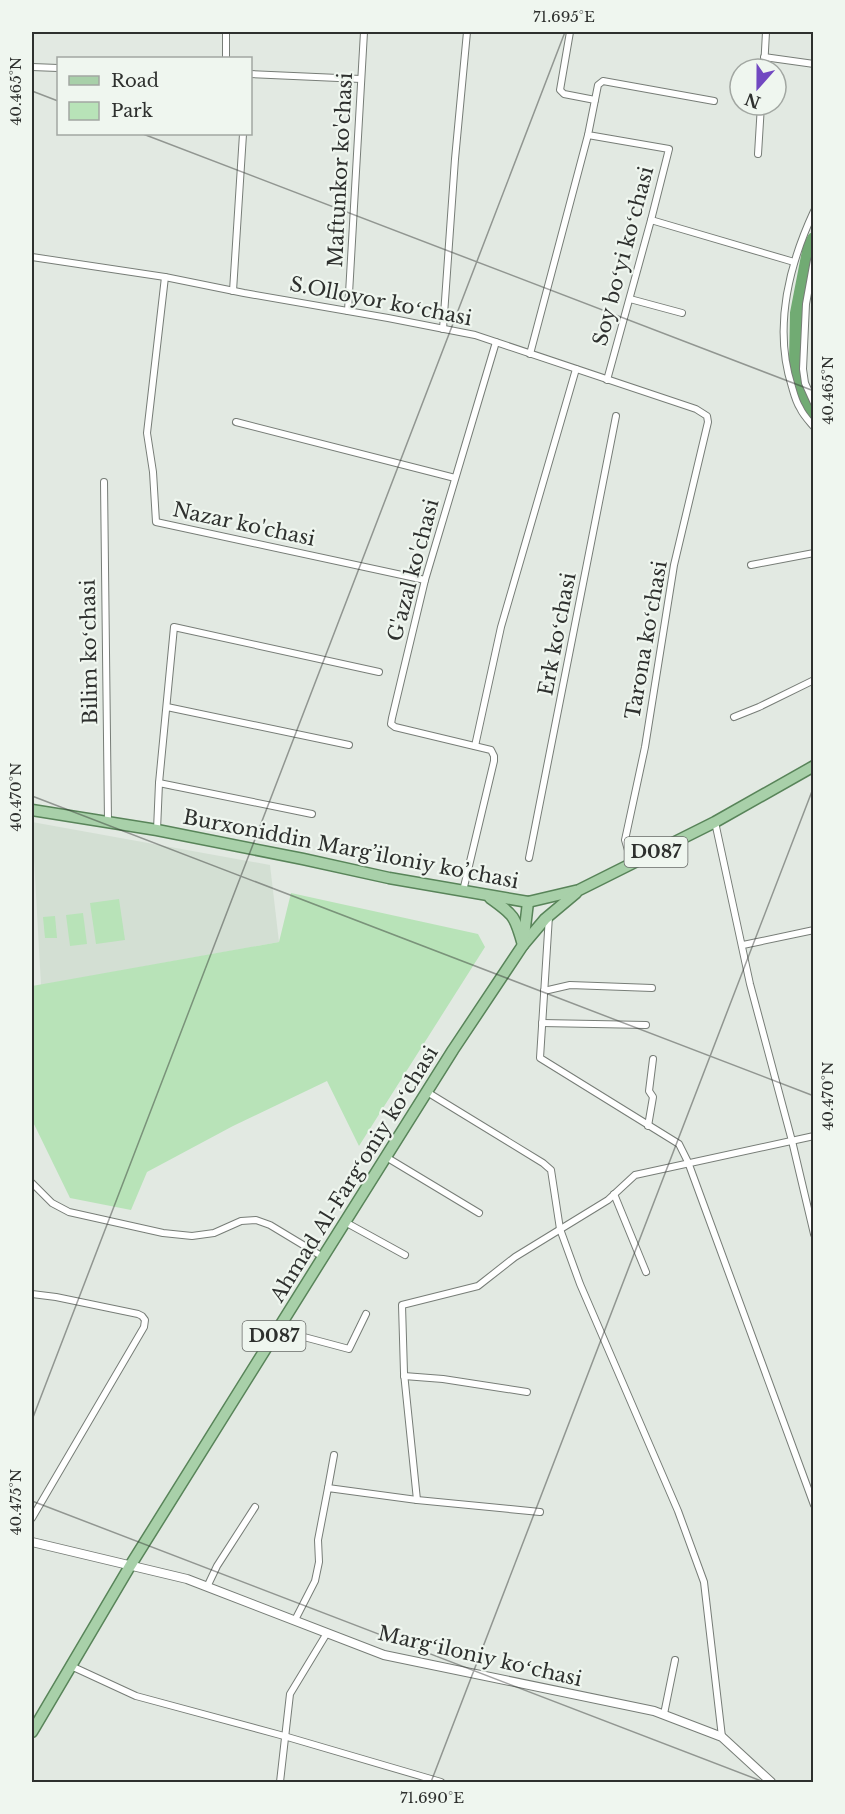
<svg xmlns="http://www.w3.org/2000/svg" width="845" height="1814" font-family="'Libre Baskerville',serif">
<style>
.built{fill:#d3dfd3}
.green{fill:#b8e3b8}
.lines{fill:none;stroke-linecap:round;stroke-linejoin:round}
.river{stroke:#71ab73;stroke-width:14}
.minor-casing{stroke:#777d77;stroke-width:8}
.tertiary-casing{stroke:#777d77;stroke-width:10}
.primary-casing{stroke:#588459;stroke-width:13}
.minor{stroke:#fff;stroke-width:6}
.tertiary{stroke:#fff;stroke-width:8}
.primary{stroke:#a8d0a9;stroke-width:10}
.ticks{fill:none;stroke:#2e302e;stroke-width:1.5;stroke-opacity:0.45}
.labels{text-anchor:middle;stroke-width:4.5;stroke-linejoin:round;paint-order:stroke}
.shield{fill:#eff6ef;stroke:#686b68;stroke-width:1.5}
.shield-label{font-size:18px;font-weight:bold;fill:#2e302e}
.street-label{font-size:20px;fill:#2e302e;stroke:#eff6ef}
.neatline{fill:none;stroke:#2e302e;stroke-width:2}
.ticks-label{font-size:15px;text-anchor:middle;fill:#2e302e}
</style>
<rect width="100%" height="100%" fill="#e2e9e2"/>
<polygon class="built" points="32,822 270,865 279,942 41,985"/>
<g class="green">
<polygon points="291,893 478,934 485,947 359,1146 327,1081 233,1126 147,1172 131,1210 70,1198 32,1120 32,986 279,942"/>
<polygon points="119,899 125,940 96,944 90,903"/>
<polygon points="83,913 87,944 70,946 66,915"/>
<polygon points="55,916 57,938 45,938 43,917"/>
</g>
<g class="lines">
<polyline class="river" points="814,239 810,246 797,313 796,362 810,416 814,420"/>
<g class="minor-casing">
<g id="minor">
<polyline points="226,32 226,58"/>
<polyline points="570,32 560,90 564,94 595,100 588,135 669,149 651,220 607,380"/>
<polyline points="764,57 814,64"/>
<polyline points="32,67 58,68"/>
<polyline points="764,69 766,32"/>
<polyline points="250,74 361,79"/>
<polyline points="595,100 598,85 603,81 714,101"/>
<polyline points="758,154 761,105"/>
<path d="M814,211C789,265 773,328 792,387C794,394 796,402 800,408C803,415 809,421 814,427"/>
<polyline points="651,220 794,262"/>
<polyline points="32,257 165,277 244,293 388,318 475,335 696,409 707,416 708,422 674,565 645,747 625,840 632,864"/>
<polyline points="814,260 806,304 803,369 805,383 814,403"/>
<polyline points="165,277 147,433 153,472 156,522 425,580"/>
<polyline points="233,291 243,134"/>
<polyline points="630,299 682,313"/>
<polyline points="348,311 364,32"/>
<polyline points="443,329 455,159 467,32"/>
<polyline points="530,354 588,135"/>
<polyline points="236,422 455,478"/>
<polyline points="104,482 108,822"/>
<polyline points="751,565 814,553"/>
<polyline points="167,707 349,745"/>
<polyline points="734,717 759,707 814,680"/>
<polyline points="475,746 501,627 576,369"/>
<polyline points="159,783 312,814"/>
<polyline points="715,822 750,984 792,1141 814,1234"/>
<polyline points="157,830 159,783 174,627 379,672"/>
<polyline points="529,858 616,416"/>
<polyline points="463,891 494,761 494,756 491,750 395,727 391,724 392,718 425,580 496,342"/>
<polyline points="549,916 540,1058 679,1144 688,1162 814,1505"/>
<polyline points="743,945 814,930"/>
<polyline points="544,991 570,985 652,988"/>
<polyline points="542,1023 646,1025"/>
<polyline points="427,1092 543,1163 551,1170 560,1229 580,1284 678,1511 704,1582 722,1737"/>
<polyline points="648,1126 653,1097 649,1091 653,1059"/>
<polyline points="386,1157 479,1213"/>
<polyline points="32,1183 52,1203 69,1212 163,1233 192,1236 214,1233 241,1221 256,1220 270,1225 323,1257"/>
<polyline points="614,1194 646,1272"/>
<polyline points="345,1222 405,1255"/>
<polyline points="32,1294 56,1297 138,1314 142,1316 145,1320 144,1327 32,1518"/>
<polyline points="281,1325 304,1337 349,1349 366,1314"/>
<polyline points="404,1376 443,1379 527,1392"/>
<polyline points="328,1488 334,1455"/>
<polyline points="417,1500 404,1373 402,1305 478,1286 515,1257 608,1200 635,1175 814,1136"/>
<polyline points="207,1587 217,1566 255,1507"/>
<polyline points="295,1620 315,1581 319,1562 318,1540 328,1488 417,1500 540,1512"/>
<polyline points="71,1666 136,1696 284,1736 441,1782"/>
<polyline points="664,1714 675,1660"/>
<polyline points="280,1782 290,1694 327,1633"/>
</g>
</g>
<g class="tertiary-casing">
<polyline id="tertiary" points="32,1542 187,1579 384,1655 654,1711 722,1737 771,1782"/>
</g>
<g class="primary-casing">
<g id="primary">
<polyline points="32,810 157,830 303,859 389,878 528,902 579,890 715,822 814,766"/>
<path d="M490,898C514,915 515,916 523,945L545,919L576,893"/>
<polyline points="32,1732 130,1566 323,1257 453,1050 523,945 528,902"/>
</g>
</g>
<use href="#minor" class="minor"/>
<use href="#tertiary" class="tertiary"/>
<use href="#primary" class="primary"/>
</g>
<path class="ticks" d="M32,91L58,101M143,134L814,391M32,796L814,1096M32,1420L565,32M32,1501L764,1782M431,1782L814,786"/>
<g class="labels">
<g class="shield">
<rect x="624.5" y="837" width="63" height="30" rx="4.5"/>
<rect x="242.5" y="1321" width="63" height="30" rx="4.5"/>
</g>
<g class="shield-label">
<text x="656" y="858">D087</text>
<text x="274" y="1342">D087</text>
</g>
<g class="street-label">
<text transform="translate(340 170) rotate(-87)" y="7">Maftunkor ko'chasi</text>
<text transform="translate(623 256) rotate(-75)" y="7">Soy boʻyi koʻchasi</text>
<text transform="translate(381 301) rotate(11)" y="7">S.Olloyor koʻchasi</text>
<text transform="translate(244 524) rotate(12)" y="7">Nazar ko'chasi</text>
<text transform="translate(413 570) rotate(-75)" y="7">G'azal ko'chasi</text>
<text transform="translate(557 634) rotate(-79)" y="7">Erk koʻchasi</text>
<text transform="translate(646 640) rotate(-80)" y="7">Tarona koʻchasi</text>
<text transform="translate(89 652) rotate(-91)" y="7">Bilim koʻchasi</text>
<text transform="translate(351 849) rotate(11)" y="7">Burxoniddin Marg’iloniy ko’chasi</text>
<text transform="translate(354 1174) rotate(-58)" y="7">Ahmad Al-Fargʻoniy koʻchasi</text>
<text transform="translate(480 1656) rotate(13)" y="7">Margʻiloniy koʻchasi</text>
</g>
</g>
<rect width="845" height="1814" fill="none" stroke="#eff6ef" stroke-width="66"/>
<rect x="57" y="57" width="195" height="78" fill="#eff6ef" stroke="#a2a7a2" stroke-width="1.5"/>
<rect x="69" y="76" width="30" height="9" fill="#a8d0a9" stroke="#a2a7a2" stroke-width="1.5"/>
<text x="111" y="87" font-size="18" fill="#2e302e">Road</text>
<rect x="69" y="102" width="30" height="18" fill="#b8e3b8" stroke="#a2a7a2" stroke-width="1.5"/>
<text x="111" y="117" font-size="18" fill="#2e302e">Park</text>
<g transform="translate(758 87) rotate(201)"><circle r="28" fill="#eff6ef" stroke="#a2a7a2" stroke-width="1.5"/>
<path d="M0-4.5L10 22L0 15L-10 22Z" fill="#7148c1"/>
<text y="-9" font-size="16" font-weight="bold" text-anchor="middle" fill="#2e302e">N</text>
</g>
<rect x="33" y="33" width="779" height="1748" class="neatline"/>
<g class="ticks-label">
<text x="564" y="22">71.695°E</text>
<text transform="translate(16 91) rotate(-90)" y="5">40.465°N</text>
<text transform="translate(828 390) rotate(-90)" y="5">40.465°N</text>
<text transform="translate(16 797) rotate(-90)" y="5">40.470°N</text>
<text transform="translate(828 1096) rotate(-90)" y="5">40.470°N</text>
<text transform="translate(16 1502) rotate(-90)" y="5">40.475°N</text>
<text x="432" y="1803">71.690°E</text>
</g>
</svg>
